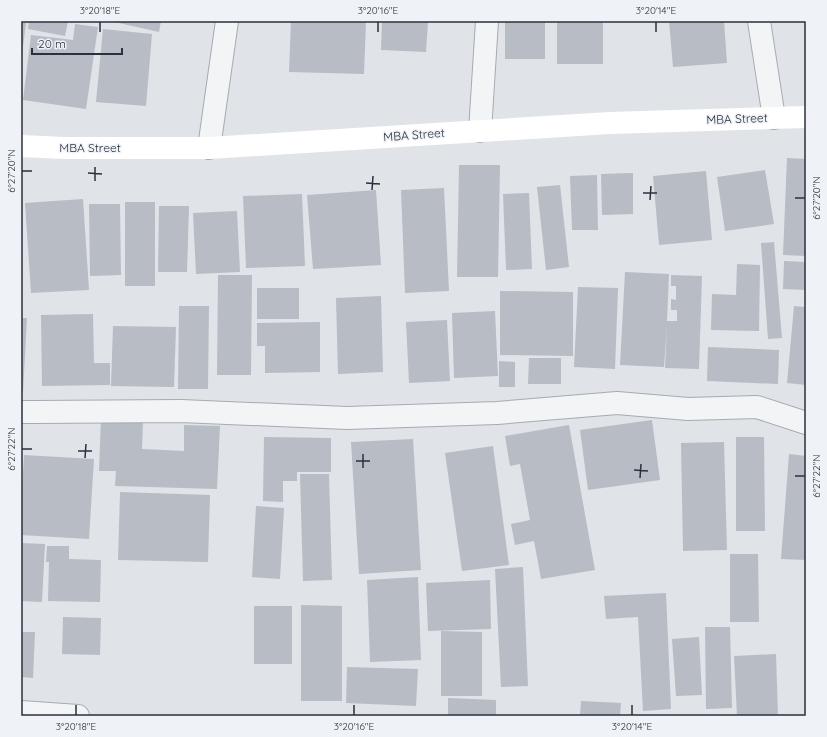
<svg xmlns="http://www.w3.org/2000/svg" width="827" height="737" font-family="Quicksand,sans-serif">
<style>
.building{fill:#b8bcc4}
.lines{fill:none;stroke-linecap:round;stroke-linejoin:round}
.street-casing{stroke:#a6aab2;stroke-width:24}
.street{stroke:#f3f4f6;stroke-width:22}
.secondary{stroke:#fff;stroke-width:22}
.ticks{fill:none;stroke:#2a303e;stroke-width:1.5}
.labels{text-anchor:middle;stroke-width:3;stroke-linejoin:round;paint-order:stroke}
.street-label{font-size:12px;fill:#2a303e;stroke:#eff2f6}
.neatline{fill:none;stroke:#2a303e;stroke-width:1.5}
.ticks-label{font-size:10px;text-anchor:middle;fill:#2a303e}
</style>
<rect width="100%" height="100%" fill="#e0e3e8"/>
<g class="building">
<polygon points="29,21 68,21 65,36 28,29"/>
<polygon points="110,21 161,21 159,32"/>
<polygon points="291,21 366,21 364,74 289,72"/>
<polygon points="382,21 428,21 426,52 381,50"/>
<rect x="505" y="21" width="40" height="38"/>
<rect x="557" y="21" width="46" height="43"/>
<polygon points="669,21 724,21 727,63 673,67"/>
<polygon points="21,23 26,23 22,55 21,55"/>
<polygon points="75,24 98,27 86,109 23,100 31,35 73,40"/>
<polygon points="103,29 152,34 146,106 96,102"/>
<polygon points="787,158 806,159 806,256 783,255"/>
<polygon points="459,165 500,165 498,277 457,277"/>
<polygon points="765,170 774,224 725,231 717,177"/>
<polygon points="706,171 712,240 659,245 653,176"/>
<polygon points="633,173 633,214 602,215 601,174"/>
<polygon points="597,175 598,230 572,230 570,176"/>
<polygon points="560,185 569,267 546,270 537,187"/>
<polygon points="444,188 449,291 405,293 401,190"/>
<polygon points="376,190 381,265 313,269 307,195"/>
<polygon points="529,193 532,269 506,270 503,194"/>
<polygon points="302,194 305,266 246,268 243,196"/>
<polygon points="83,199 89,290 31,293 25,203"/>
<rect x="125" y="202" width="30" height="84"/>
<polygon points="89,204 120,204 121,275 90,276"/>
<polygon points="159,206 189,206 187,272 158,272"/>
<polygon points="237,211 240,272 196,274 193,213"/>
<polygon points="774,242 782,338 768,339 761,243"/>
<polygon points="784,261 806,262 806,290 783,289"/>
<polygon points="737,264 760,265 759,331 711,330 712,294 736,295"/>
<polygon points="625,272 669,274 667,321 677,321 677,310 671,310 671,299 676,300 676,286 671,286 671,275 702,276 699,369 665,368 667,326 664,367 620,365"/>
<polygon points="218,275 252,275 251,375 217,375"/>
<polygon points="578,287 618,288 615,369 574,367"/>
<rect x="257" y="288" width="42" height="31"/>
<polygon points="500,291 573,292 573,356 500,355"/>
<polygon points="381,296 383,372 338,374 336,298"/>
<polygon points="179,306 209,306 208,389 178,389"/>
<polygon points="794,306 806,307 806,385 787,383"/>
<polygon points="495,311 498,376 454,378 452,313"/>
<polygon points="93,314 94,363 110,363 110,385 42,386 41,315"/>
<polygon points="21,318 27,318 23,392 21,392"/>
<polygon points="447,320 450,381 409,383 406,322"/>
<polygon points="320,322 320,372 265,373 265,346 257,346 257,323"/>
<polygon points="113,326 176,327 174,387 111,386"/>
<polygon points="708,347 779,350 778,384 707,381"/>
<polygon points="529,358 561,358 561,384 528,384"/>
<polygon points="499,361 515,362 515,387 499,387"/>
<polygon points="101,418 143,420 142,449 184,451 184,425 220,426 217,489 115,486 116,471 99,471"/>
<polygon points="652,420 660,480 588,490 580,430"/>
<polygon points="569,425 595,570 541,579 534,541 515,545 511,524 530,520 520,464 510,466 505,436"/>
<polygon points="264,437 331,438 331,472 297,472 297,481 283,481 283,502 263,501"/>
<polygon points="736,437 764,437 765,531 736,531"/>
<polygon points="413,439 421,570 359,574 351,442"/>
<polygon points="724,442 727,550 683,551 681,443"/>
<polygon points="493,446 509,565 462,571 445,453"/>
<polygon points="789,454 806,456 806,560 781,559"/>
<polygon points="24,455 94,459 89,539 21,535 21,510"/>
<polygon points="300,474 329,474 332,580 303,581"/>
<polygon points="120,492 210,495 208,562 118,560"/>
<polygon points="256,506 284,508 280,579 252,577"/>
<polygon points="21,543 45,544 42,602 21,601"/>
<polygon points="47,546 69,546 69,559 101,560 100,602 48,601 49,562 46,562"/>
<polygon points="730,554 758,554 759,622 730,622"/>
<polygon points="523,567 528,686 501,687 495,569"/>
<polygon points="418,577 421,660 370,662 367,580"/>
<polygon points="490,580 491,629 428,631 426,583"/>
<polygon points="666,593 671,709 643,711 638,617 606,619 604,596"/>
<polygon points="301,605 342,606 342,701 301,701"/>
<rect x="254" y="606" width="38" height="58"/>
<polygon points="63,617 101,618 100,655 62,654"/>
<polygon points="705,627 730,627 732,708 706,709"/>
<polygon points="441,631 482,632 482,696 441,696"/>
<polygon points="21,632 35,632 33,678 21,677"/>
<polygon points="699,637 702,695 676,696 672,639"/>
<polygon points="776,654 778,716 737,716 734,656"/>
<polygon points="347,667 418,669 416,706 346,703"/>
<polygon points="448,698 496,700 496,716 448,716"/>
<polygon points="581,701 621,703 620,716 580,716"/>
</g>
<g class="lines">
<g class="street-casing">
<g id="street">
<polyline points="759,21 774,118"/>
<polyline points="480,131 487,21"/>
<polyline points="209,148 227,21"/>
<polyline points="21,412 34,412 181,411 347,418 497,413 617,403 688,409 757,407 806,423"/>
<polyline points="21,712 78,716"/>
</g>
</g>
<use href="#street" class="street"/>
<polyline class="secondary" points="21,146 64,148 209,148 610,123 806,117"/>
</g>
<path class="ticks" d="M100,32V22M378,32V22M656,32V22M22,171H32M88,173L102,174M95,181V167M366,183L380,184M372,190L373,176M643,193H657M795,198H805M650,200L651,186M22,449H32M78,451H92M85,458L86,444M356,461H370M363,468V454M634,470L648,471M795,476H805M640,478L641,464M76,715V705M354,715V705M632,715V705"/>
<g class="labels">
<g class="street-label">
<text transform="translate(737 119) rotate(-2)" y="4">MBA Street</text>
<text transform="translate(414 135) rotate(-4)" y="4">MBA Street</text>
<text x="90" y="152">MBA Street</text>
</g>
</g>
<rect width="827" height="737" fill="none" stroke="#eff2f6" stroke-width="44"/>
<path d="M32 48v6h90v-6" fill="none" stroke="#2a303e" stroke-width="2"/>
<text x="38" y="48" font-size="12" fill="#2a303e" stroke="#eff2f6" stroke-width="3" paint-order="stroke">20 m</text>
<rect x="22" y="22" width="783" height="693" class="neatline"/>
<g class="ticks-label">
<text x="100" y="14">3°20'18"E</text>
<text x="378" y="14">3°20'16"E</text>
<text x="656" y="14">3°20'14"E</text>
<text transform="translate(11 171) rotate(-90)" y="4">6°27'20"N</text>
<text transform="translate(816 198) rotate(-90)" y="4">6°27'20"N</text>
<text transform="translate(11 449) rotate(-90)" y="4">6°27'22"N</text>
<text transform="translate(816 476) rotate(-90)" y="4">6°27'22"N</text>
<text x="76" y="730">3°20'18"E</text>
<text x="354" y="730">3°20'16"E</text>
<text x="632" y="730">3°20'14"E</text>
</g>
</svg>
